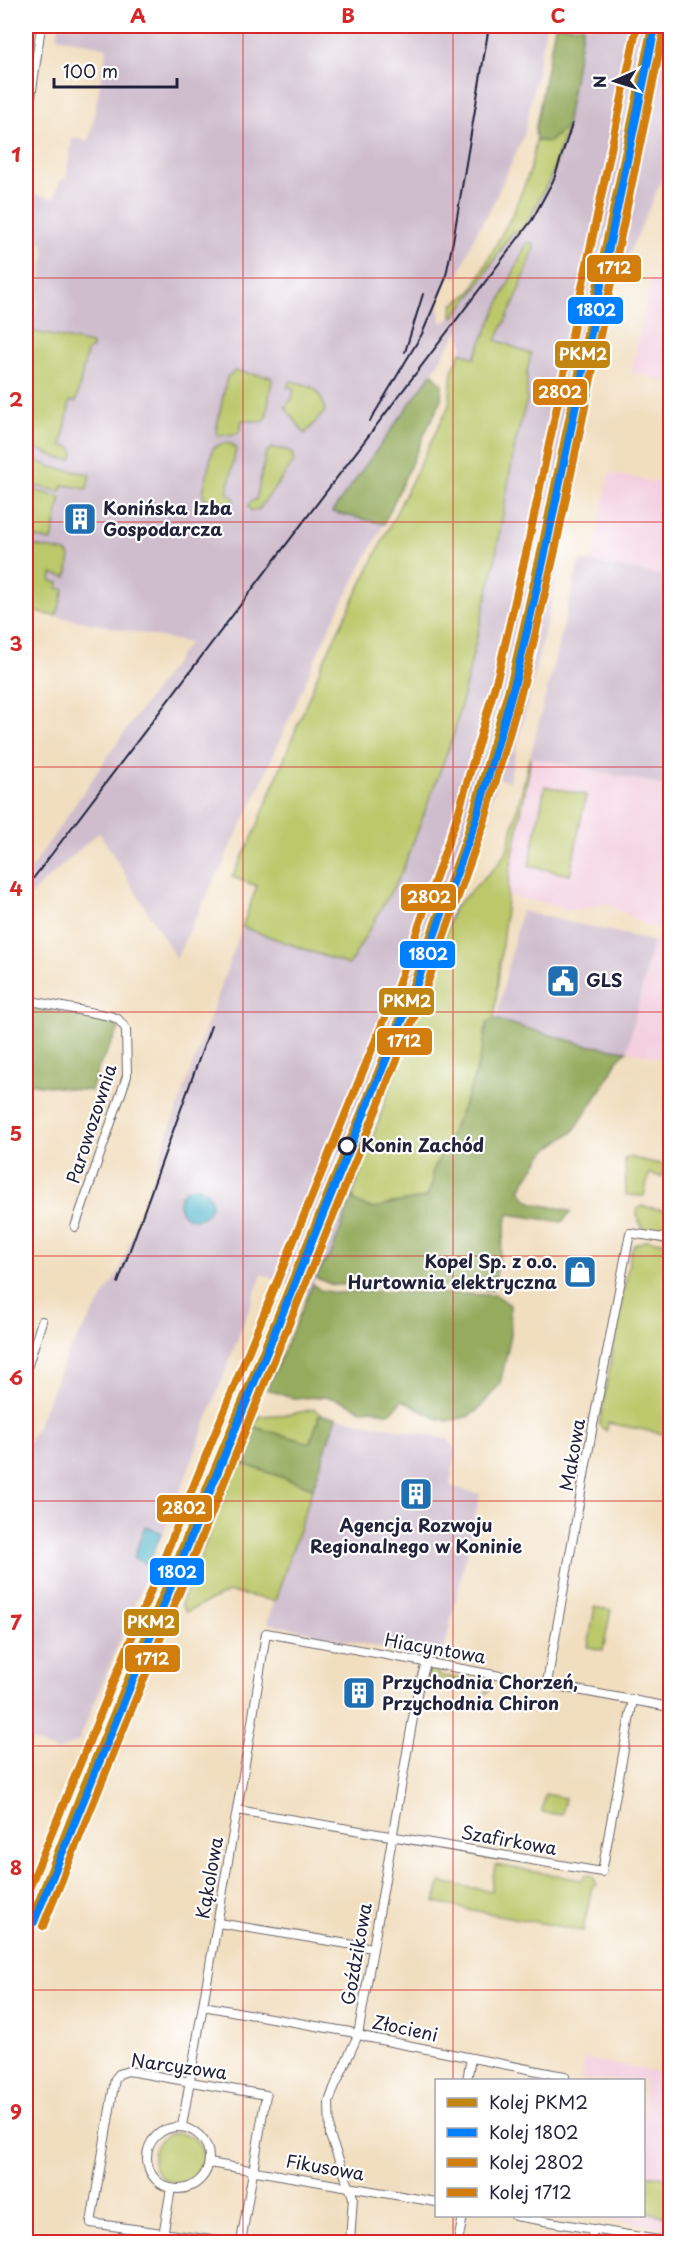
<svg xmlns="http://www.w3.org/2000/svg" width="696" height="2268" font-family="'Playpen Sans',sans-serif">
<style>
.built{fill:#f3cfdf}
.industrial{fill:#cfbdce}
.green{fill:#bcc86a;stroke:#6f7552;stroke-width:1.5}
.forest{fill:#95ac5e;stroke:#5c674c;stroke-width:1.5}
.water{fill:#49b4c7;stroke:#366b81;stroke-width:1.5}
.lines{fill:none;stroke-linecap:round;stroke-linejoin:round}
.minor-casing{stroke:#6a6469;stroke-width:10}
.minor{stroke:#fff;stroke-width:8}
.rail{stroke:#22223b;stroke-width:2}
.rail-1-casing{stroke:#fff;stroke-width:12}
.rail-2-casing{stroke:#fff;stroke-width:12}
.rail-3-casing{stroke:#fff;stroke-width:12}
.rail-4-casing{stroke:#fff;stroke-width:12}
.rail-1{stroke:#c2850f;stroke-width:8}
.rail-2{stroke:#0080ff;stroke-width:8}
.rail-3{stroke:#d37e0c;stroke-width:8}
.rail-4{stroke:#d37e0c;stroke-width:8}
.grid{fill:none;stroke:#d62828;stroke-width:1.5;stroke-opacity:0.55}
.stop-dot{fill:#fff;stroke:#22223b;stroke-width:3}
.labels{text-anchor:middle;stroke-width:4.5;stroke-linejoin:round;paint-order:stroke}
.poi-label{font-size:18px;font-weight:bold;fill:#22223b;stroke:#fff;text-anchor:start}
.street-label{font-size:18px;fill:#22223b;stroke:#fff}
.stop-label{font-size:18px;font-weight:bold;fill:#22223b;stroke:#fff;text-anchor:start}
.line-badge{stroke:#fff;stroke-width:2}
.badge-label{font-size:16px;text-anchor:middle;font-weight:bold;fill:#fff}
.neatline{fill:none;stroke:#d62828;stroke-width:2}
.grid-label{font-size:20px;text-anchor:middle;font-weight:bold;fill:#d62828}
</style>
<rect width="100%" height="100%" fill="#fff"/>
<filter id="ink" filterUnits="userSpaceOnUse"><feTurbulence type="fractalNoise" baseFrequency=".0167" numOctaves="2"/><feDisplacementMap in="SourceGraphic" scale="12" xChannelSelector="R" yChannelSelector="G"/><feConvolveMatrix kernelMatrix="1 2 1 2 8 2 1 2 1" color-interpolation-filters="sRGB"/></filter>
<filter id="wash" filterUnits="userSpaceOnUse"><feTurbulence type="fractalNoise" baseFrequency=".008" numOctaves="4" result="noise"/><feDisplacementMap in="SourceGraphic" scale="24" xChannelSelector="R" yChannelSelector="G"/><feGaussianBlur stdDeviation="1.35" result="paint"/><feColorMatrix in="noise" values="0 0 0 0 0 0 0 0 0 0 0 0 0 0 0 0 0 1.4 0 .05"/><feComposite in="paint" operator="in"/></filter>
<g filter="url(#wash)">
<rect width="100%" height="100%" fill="#f1debf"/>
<g class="built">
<polygon points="651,279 666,282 670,279 670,382 631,373"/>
<polygon points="609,473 670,485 670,577 592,562"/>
<polygon points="530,757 670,787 670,932 647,926 608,904 571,910 508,895 510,870 529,771"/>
<polygon points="653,941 670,945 670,1060 627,1051"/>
<polygon points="584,2059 670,2074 670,2229 590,2216 644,2216 644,2080 581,2080"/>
</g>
<g class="industrial">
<polygon points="59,26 546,26 524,135 491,208 474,237 458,277 449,275 439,302 441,321 444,323 461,308 513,230 517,234 553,173 566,127 583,26 670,26 670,161 616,283 603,320 590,367 583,396 577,494 509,781 498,779 454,908 385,1089 353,1195 331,1255 324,1263 308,1293 262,1274 178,1497 79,1741 57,1751 26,1739 26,1446 35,1431 66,1357 120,1270 242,927 349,965 402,872 454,734 475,649 494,566 515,444 527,400 527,372 531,354 496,340 515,301 527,243 474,358 461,352 463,346 458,331 432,373 333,512 384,524 328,630 252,804 225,857 226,861 221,871 218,872 176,958 99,832 36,889 26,901 26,876 128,727 189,643 26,610 26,315 35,316 45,251 43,250 44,243 26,240 26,223 31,194 55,198 60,180 66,179 72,138 89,141 107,48 57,37"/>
<polygon points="580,560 670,577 670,787 530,757"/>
<polygon points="521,911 653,941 627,1051 586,1045 496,1020"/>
<polygon points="336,1417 448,1439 456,1450 450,1486 480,1494 442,1661 267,1623"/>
</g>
<g class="green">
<polygon points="566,127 553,173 532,214 518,234 513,231 473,293 453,317 452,314 453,305 471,292 513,213 530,171 536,140 549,142"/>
<polygon points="527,243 532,243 534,246 533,252 515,301 496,340 531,354 527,372 527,400 515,444 494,566 454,734 402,872 349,965 242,927 257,886 232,877 254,834 322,664 449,405 452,371 461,352 474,358"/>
<polygon points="26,330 92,344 92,348 87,351 76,402 70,401 62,445 72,448 74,455 71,460 58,458 26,444"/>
<polygon points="235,371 270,377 272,379 266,419 263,422 242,420 240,431 237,434 218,436 216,431 227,377"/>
<path d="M291,381C313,385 320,388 325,411L305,434L285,407L292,399L294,388L287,387Z"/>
<polygon points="223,443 232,444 236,449 227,493 234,498 233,504 229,507 210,502 204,497 203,492 213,448"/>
<polygon points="272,448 287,450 292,454 294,462 259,509 251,511 248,506 251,501 256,500 266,453"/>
<polygon points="26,456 51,467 90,474 87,489 63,485 62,490 59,491 26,484"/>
<polygon points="26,488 61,497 52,541 26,536"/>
<polygon points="26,544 66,552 70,556 67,577 52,574 51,581 59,583 57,588 64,589 58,612 55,616 26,610"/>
<path d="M530,757L529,771L510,870L494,1019L487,1022C481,1076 455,1125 432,1173L433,1182L426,1198L393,1203L373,1209L355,1202L353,1195L411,1026L454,908L498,864L507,851Z"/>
<polygon points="545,786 586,795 570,875 529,866"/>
<polygon points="628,1157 670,1166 670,1171 663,1170 662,1177 649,1174 644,1196 626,1195 625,1158"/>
<path d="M641,1206L670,1211V1234C651,1231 638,1234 637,1210Z"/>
<polygon points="647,1240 670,1243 670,1435 608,1423 606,1431 599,1425 631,1252 634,1245"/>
<polygon points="314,1409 321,1415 318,1417 318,1421 310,1443 254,1427 251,1430 260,1416 291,1414"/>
<polygon points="238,1462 313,1488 275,1601 229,1592 186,1612 181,1604"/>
<polygon points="595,1607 611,1610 603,1650 588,1647"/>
<polygon points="433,1668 438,1669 438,1675 488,1683 490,1678 489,1690 486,1694 487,1688 437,1680 435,1685 430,1684 427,1680 428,1673"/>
<polygon points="545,1794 565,1798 562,1815 542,1812"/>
<polygon points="495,1865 582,1880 586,1874 593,1876 597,1885 592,1887 583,1931 435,1903 440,1882 491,1891"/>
<circle cx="178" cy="2158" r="25"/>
<polygon points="644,2174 670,2179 670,2217 644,2212"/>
</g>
<g class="forest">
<polygon points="555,26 583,26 566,127 549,142 536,140 535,131"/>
<polygon points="432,373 442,384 441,401 426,431 384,524 332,512"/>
<polygon points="26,1007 112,1022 119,1029 99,1067 91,1091 26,1083"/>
<path d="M494,1019L586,1045L627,1051L618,1059L604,1085L573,1132L553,1145L542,1155L520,1189C528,1210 552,1203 571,1212L562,1222L508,1214L493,1290L413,1283L333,1285L316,1278L324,1263L331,1255L353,1195L355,1202L373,1209L393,1203L426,1198L433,1182L432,1173C455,1125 481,1076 487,1022Z"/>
<polygon points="313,1284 320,1290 338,1293 363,1291 496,1295 510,1305 511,1335 500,1384 477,1411 467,1417 448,1421 436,1418 402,1400 395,1409 389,1413 384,1413 373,1409 361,1410 346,1402 328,1397 291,1398 267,1389"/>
<polygon points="321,1415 336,1417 313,1488 238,1462 254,1427 310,1443 318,1421 318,1417"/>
</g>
<g class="water">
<circle cx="195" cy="1203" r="16"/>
<polygon points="145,1526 161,1533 148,1564 134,1558"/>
</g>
</g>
<g filter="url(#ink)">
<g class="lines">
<g class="minor-casing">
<g id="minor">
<polyline points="26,133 41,26"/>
<polyline points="26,1000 110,1016 118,1019 126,1029 127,1076 75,1227"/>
<polyline points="26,1371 42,1321"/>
<polyline points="547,1683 593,1425 630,1233 670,1239"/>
<polyline points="237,1810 602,1872 633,1699"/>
<polyline points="218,1923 373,1948"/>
<polyline points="203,2006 350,2032 366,2037 553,2074 565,2076 564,2080"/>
<polyline points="467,2080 471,2058"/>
<polyline points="182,2126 251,1729 266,1633 670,1707"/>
<circle cx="178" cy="2158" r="31"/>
<polyline points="209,2163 436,2202"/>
<polyline points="515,2216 670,2242"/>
<polyline points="162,2242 171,2188"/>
<polyline points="226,2242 91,2223 115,2079 119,2074 128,2071 266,2095 241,2242"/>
<polyline points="350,2242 353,2197 330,2136 329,2102 334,2088 358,2035 418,1689 426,1663"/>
<polyline points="458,2242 463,2216"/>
<polyline points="591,2242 593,2229"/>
</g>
</g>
<use href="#minor" class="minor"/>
<g class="rail">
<polyline points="405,352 423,294"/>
<polyline points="370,421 422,334 445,280 453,241 489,26"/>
<polyline points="26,888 532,220 554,179 572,124"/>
<polyline points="118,1283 211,1026"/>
</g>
<g class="rail-1-casing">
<polyline id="rail-1" points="26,1934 82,1791 404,1009 466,838 512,678 541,552 652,26"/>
</g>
<g class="rail-2-casing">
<polyline id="rail-2" points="34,1922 415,989 476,820 516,679 545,553 655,28"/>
</g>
<g class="rail-3-casing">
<polyline id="rail-3" points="26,1896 399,983 458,814 498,675 527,549 637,26"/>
</g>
<g class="rail-4-casing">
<polyline id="rail-4" points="43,1926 424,993 484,823 524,682 554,555 664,30"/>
</g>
<use href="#rail-1" class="rail-1"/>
<use href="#rail-2" class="rail-2"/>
<use href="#rail-3" class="rail-3"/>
<use href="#rail-4" class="rail-4"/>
</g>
</g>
<path class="grid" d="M243,26V2242M453,26V2080M26,278H670M26,522H670M26,767H670M26,1012H670M26,1256H670M26,1501H670M26,1746H670M26,1990H670M453,2216V2242"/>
<defs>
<g id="building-square" transform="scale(1.725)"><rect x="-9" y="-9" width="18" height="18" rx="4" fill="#1f6fb2" stroke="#fff"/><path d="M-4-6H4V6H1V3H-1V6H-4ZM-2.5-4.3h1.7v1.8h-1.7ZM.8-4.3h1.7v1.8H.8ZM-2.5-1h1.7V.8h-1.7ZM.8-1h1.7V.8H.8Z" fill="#fff"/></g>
<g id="civic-square" transform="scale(1.725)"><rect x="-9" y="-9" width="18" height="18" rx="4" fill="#1f6fb2" stroke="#fff"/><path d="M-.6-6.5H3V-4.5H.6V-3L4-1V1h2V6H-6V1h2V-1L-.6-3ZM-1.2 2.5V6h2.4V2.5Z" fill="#fff"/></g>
<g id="shop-square" transform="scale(1.725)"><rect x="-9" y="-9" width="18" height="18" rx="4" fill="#1f6fb2" stroke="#fff"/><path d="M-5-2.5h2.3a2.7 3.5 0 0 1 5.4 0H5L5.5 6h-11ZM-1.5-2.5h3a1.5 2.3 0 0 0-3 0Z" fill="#fff"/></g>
</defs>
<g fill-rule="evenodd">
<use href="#building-square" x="80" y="519"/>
<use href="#civic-square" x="563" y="981"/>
<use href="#shop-square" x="580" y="1272"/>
<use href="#building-square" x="416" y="1494"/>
<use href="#building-square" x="359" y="1693"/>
</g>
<circle class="stop-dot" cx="347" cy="1146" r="8"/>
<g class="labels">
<g class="poi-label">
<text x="103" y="515">Konińska Izba<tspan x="103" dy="21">Gospodarcza</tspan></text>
<text x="586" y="987">GLS</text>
<text x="557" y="1268" text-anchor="end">Kopel Sp. z o.o.<tspan x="557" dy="21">Hurtownia elektryczna</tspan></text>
<text x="416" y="1532" text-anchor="middle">Agencja Rozwoju<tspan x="416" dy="21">Regionalnego w Koninie</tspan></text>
<text x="382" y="1689">Przychodnia Chorzeń,<tspan x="382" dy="21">Przychodnia Chiron</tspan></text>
</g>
<g class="street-label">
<text transform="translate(92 1124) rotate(-72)" y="6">Parowozownia</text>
<text transform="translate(573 1455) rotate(-80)" y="6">Makowa</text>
<text transform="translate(435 1649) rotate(10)" y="6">Hiacyntowa</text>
<text transform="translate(509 1841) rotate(10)" y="6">Szafirkowa</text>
<text transform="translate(210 1878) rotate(-80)" y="6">Kąkolowa</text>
<text transform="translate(357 1954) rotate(-80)" y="6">Goździkowa</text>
<text transform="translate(405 2029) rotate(12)" y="6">Złocieni</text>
<text transform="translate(179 2067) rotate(8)" y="6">Narcyzowa</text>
<text transform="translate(325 2168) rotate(10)" y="6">Fikusowa</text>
</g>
<g class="stop-label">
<text x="361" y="1152">Konin Zachód</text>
</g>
</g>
<g class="line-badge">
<rect x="586" y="254" width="56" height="29" rx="6" fill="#d37e0c"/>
<rect x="567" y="296" width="57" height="29" rx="6" fill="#0080ff"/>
<rect x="554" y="340" width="57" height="29" rx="6" fill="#c2850f"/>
<rect x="532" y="378" width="56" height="28" rx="6" fill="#d37e0c"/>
<rect x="400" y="883" width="57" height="29" rx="6" fill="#d37e0c"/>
<rect x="399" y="940" width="57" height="29" rx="6" fill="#0080ff"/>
<rect x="378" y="987" width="57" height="29" rx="6" fill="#c2850f"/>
<rect x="376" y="1027" width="57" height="29" rx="6" fill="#d37e0c"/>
<rect x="156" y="1494" width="57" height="29" rx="6" fill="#d37e0c"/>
<rect x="149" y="1557" width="56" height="29" rx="6" fill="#0080ff"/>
<rect x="123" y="1608" width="57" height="29" rx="6" fill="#c2850f"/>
<rect x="124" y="1644" width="57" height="29" rx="6" fill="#d37e0c"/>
</g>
<g class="badge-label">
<text x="614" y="274">1712</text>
<text x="596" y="316">1802</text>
<text x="583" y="360">PKM2</text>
<text x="560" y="398">2802</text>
<text x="429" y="903">2802</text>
<text x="428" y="960">1802</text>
<text x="407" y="1007">PKM2</text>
<text x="404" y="1047">1712</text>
<text x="184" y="1514">2802</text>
<text x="177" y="1578">1802</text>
<text x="151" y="1628">PKM2</text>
<text x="152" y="1665">1712</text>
</g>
<rect width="696" height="2268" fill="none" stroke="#fff" stroke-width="66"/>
<rect x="435" y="2079" width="210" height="138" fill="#ffffff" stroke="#a7a7b1" stroke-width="1.5"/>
<rect x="447" y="2098" width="30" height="9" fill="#c2850f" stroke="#a7a7b1" stroke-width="1.5"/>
<text x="489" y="2109" font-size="18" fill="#22223b">Kolej PKM2</text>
<rect x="447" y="2128" width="30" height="9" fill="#0080ff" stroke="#a7a7b1" stroke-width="1.5"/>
<text x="489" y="2139" font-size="18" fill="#22223b">Kolej 1802</text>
<rect x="447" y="2158" width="30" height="9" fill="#d37e0c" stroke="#a7a7b1" stroke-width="1.5"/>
<text x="489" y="2169" font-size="18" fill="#22223b">Kolej 2802</text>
<rect x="447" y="2188" width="30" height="9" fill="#d37e0c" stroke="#a7a7b1" stroke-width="1.5"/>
<text x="489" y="2199" font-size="18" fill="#22223b">Kolej 1712</text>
<g transform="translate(615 81) rotate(267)" stroke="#ffffff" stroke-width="4.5" paint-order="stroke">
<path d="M0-4.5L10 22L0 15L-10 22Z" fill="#22223b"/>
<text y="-9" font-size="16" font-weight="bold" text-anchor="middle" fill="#22223b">N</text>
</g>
<path d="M54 78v9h123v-9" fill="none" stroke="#22223b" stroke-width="3"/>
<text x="63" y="78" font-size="18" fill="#22223b" stroke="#ffffff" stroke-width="4.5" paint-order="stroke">100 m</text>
<rect x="33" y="33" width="630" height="2202" class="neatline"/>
<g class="grid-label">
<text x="138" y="23">A</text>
<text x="348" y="23">B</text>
<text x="558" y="23">C</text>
<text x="16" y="162">1</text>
<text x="16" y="407">2</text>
<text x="16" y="651">3</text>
<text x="16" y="896">4</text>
<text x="16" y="1141">5</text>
<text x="16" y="1385">6</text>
<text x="16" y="1630">7</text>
<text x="16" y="1875">8</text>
<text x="16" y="2119">9</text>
</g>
</svg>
